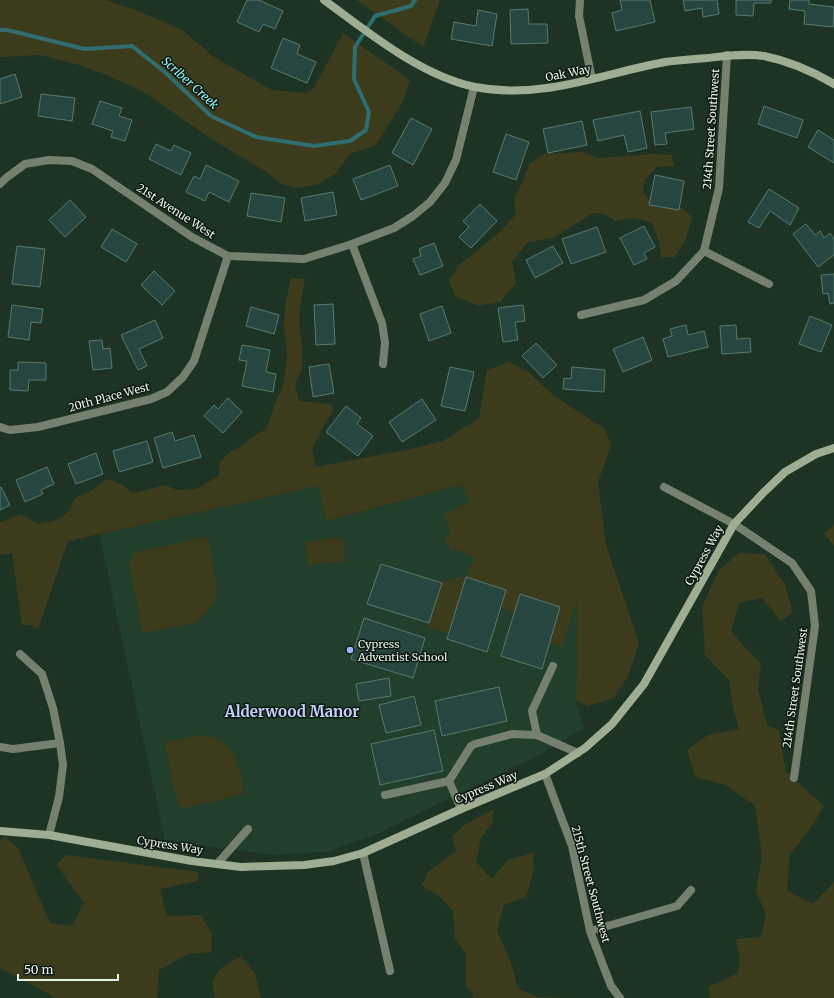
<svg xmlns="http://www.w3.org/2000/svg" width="834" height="998" font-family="Merriweather,serif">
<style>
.built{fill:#223f2c}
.green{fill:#3c3b1c}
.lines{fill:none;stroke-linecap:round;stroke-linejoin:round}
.stream{stroke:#306d71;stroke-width:4}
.building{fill:#274640;stroke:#577770}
.lane{stroke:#76806e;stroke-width:8}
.street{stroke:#76806e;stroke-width:8}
.secondary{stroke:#9fae93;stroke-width:8}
.poi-dot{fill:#a1b3fd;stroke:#0f1912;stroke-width:1.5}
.labels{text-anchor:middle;stroke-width:3;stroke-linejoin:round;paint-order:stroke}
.street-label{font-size:11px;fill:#e4f2e8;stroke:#0f1912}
.poi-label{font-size:11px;fill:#e4f2e8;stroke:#0f1912;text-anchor:start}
.water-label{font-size:12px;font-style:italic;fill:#92f3fb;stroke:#0f1912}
.district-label{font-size:15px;font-weight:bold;fill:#c4d0fa;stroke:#0f1912}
</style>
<rect width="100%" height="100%" fill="#1d3425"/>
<polygon class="built" points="461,485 577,599 576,701 584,728 539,755 377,834 326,852 272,855 165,840 99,532 318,486 326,521"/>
<g class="green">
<polygon points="0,0 105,0 136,10 182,30 214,57 272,90 306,93 314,88 343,33 410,80 402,103 376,145 350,154 336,173 319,184 297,188 281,184 268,173 213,140 142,91 107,75 76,64 40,55 0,57"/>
<polygon points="357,0 440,0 423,47"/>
<polygon points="583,152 598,158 654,154 672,155 674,166 657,167 645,180 643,192 655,207 682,208 692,217 686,239 675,257 661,257 659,242 652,223 634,218 615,221 605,214 593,213 553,238 528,242 512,262 516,283 500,302 479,306 455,296 449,280 459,265 498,234 516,214 514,198 521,185 530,163 544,154"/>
<path d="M291,278L305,279L301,300L299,324L302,347V370L295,384L299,401L331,404L334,410L326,421L312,449L316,467L411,449L443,441L479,418L487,370L509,362L530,373L553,395L605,429L611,445L598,482L606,545L639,643L629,674L614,698L588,706L576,701L577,601L562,647L550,642L560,607L521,594L515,612L501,608L506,590L466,577L448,633L428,627L442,584L439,583L455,578L466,577L473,562L476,559L456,549L451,552L445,538L450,533L444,514L470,502L461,485L326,521L318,486L68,541L38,629L29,625H22L12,553L0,555V522L5,521L21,514L37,524C60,520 66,520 75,498L89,492L107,479L121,484L133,493L165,485L177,490L196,489L219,476L220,463L228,453L240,447L251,438L266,429L276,401L281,391L284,381L287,354L284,324L286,301Z"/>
<polygon points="834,525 834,546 824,533"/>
<polygon points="206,537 209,542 217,589 214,602 205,614 195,623 143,633 129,564 135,552"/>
<polygon points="343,537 345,561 308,565 305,542"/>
<polygon points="739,553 765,554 785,585 793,612 781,621 762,598 739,603 731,631 746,649 761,663 758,688 767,725 779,730 786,772 824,806 810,829 790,855 787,891 813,904 834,882 834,998 710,998 708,987 738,973 740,960 736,939 761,937 766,915 756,891 762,857 755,806 726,785 695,777 687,750 708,735 739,729 733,707 729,680 705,655 702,607 719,570"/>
<path d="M202,735C206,736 210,737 214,738C238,745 240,774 244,794L182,809L178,805L164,742Z"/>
<polygon points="494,809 492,824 481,838 476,862 492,879 508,860 533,853 534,869 526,897 504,905 497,931 510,960 518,989 538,997 561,998 473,998 473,994 466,987 466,954 455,939 453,911 441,898 422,885 428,872 456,851 452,837 464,825"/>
<polygon points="5,837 18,848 50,923 72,926 84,903 57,865 66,855 198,872 198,881 160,889 167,916 201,915 212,934 211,952 188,954 159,970 157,998 56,998 0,968 0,841"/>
<polygon points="241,956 255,974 261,998 215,998 212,982 221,968"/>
</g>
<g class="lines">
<polyline class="stream" points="0,30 7,30 85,49 132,46 166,73 211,116 256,137 314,146 350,141 366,130 369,112 354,79 355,47 375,16 411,6 415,0"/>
</g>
<g class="building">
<polygon points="247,0 259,0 283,11 275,29 263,24 259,32 237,22"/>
<polygon points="620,0 650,0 655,22 616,31 612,13 622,10"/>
<polygon points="683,0 717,0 719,14 703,17 702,8 685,11"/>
<polygon points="736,0 771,0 771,3 754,3 753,16 736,15"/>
<polygon points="790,0 809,0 809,4 834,7 833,27 804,24 805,11 789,9"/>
<polygon points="528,9 529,24 547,24 548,43 511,44 510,10"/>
<polygon points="478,10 497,14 492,46 451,39 454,22 476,26"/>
<polygon points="283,38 300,45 297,54 316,62 307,83 271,68"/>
<polygon points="15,74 22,97 0,104 0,79"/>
<polygon points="41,94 75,98 72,121 38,116"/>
<polygon points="100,101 122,108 119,116 132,120 125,141 111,137 113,131 92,124"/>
<polygon points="764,106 803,120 797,138 758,124"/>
<polygon points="691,107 694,129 665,133 667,144 655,145 651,112"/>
<polygon points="640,111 647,148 628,152 624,135 598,141 593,120"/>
<polygon points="411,118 432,129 413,165 392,153"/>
<polygon points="582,121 587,145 548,153 543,129"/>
<polygon points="818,130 834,140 834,163 808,147"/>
<polygon points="506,134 529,142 516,180 493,172"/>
<polygon points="156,144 171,151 174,145 191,153 181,175 149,159"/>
<polygon points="206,165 239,181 229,202 209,192 205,201 186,192 194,176 200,179"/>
<polygon points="390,165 398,186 361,200 353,179"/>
<polygon points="655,175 684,181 679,210 649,205"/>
<polygon points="769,189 799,208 790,225 770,211 759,228 748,222"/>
<polygon points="333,192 337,215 305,221 301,198"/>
<polygon points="251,193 285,198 281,222 247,216"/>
<polygon points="70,200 86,217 65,237 49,220"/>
<polygon points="480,204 497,221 471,248 459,237 469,227 463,221"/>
<polygon points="806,224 815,235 820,231 824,238 830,233 834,239 834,255 818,267 793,234"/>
<polygon points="644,226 655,247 644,253 647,259 634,265 620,238"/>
<polygon points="597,227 606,252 571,264 562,239"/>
<polygon points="112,229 137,244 126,262 101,247"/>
<polygon points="434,243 443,266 420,275 413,259 421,256 419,249"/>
<polygon points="17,246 45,249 40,287 12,284"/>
<polygon points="553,246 563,263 535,278 526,260"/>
<polygon points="154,271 175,291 162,305 141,285"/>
<polygon points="834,274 834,303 830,304 828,293 823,294 821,275"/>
<polygon points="333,304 335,344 316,345 314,305"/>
<polygon points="12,305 43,309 41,323 31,322 29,340 8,337"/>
<polygon points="523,305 525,321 515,322 518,340 503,342 498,308"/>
<polygon points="442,306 451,333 429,341 420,314"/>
<polygon points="251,307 279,315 274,334 246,326"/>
<polygon points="810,316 832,325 821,352 799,344"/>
<polygon points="155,320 163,338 139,349 147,366 138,370 121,335"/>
<polygon points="686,325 688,335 704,331 708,347 668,357 663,339 672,336 670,329"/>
<polygon points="736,325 737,339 750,338 751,352 722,354 720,326"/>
<polygon points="643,337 652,360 623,372 613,349"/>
<polygon points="102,340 103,349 110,348 112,368 93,370 89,341"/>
<polygon points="536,343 557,365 543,378 522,356"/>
<polygon points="242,345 270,350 266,372 276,374 273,392 242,386 247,361 239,360"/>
<polygon points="18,362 46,363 46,380 29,380 28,391 10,390 10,370 18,370"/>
<polygon points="329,364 334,393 313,397 309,367"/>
<polygon points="450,367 474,372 465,411 441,406"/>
<polygon points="572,367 605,370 604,392 563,389 564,378 571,379"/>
<polygon points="228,398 242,412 223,433 204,416 214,405 218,409"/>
<polygon points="422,399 436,420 402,442 389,422"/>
<polygon points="346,406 361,418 357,424 373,436 358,456 326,432"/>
<polygon points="172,432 175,441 194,435 201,457 163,468 154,438"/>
<polygon points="147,441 153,462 119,472 113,451"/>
<polygon points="96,453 103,474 76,484 68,464"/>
<polygon points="47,467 54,484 41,490 43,494 25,502 16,480"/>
<polygon points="1,487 10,505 0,510 0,488"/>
<polygon points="381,564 442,583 429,623 367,604"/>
<polygon points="466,577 506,590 487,652 447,639"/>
<polygon points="520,594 560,607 542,669 501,656"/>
<polygon points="364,618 425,638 413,678 351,659"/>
<polygon points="389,678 391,696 359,701 356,684"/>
<polygon points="499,687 507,721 442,736 435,701"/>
<polygon points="414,696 421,725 386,733 379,705"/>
<polygon points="434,730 443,771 380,785 371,744"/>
</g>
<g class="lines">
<g class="lane">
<polyline points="553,666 532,711 537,735 578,753"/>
<polyline points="385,795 449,781"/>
<polyline points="461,809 449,781 471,746 475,744 512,734 537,735"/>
<polyline points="218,863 248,829"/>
</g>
<g class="street">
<polyline points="580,0 579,16 592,79"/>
<polyline points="0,184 6,178 25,164 49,160 72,161 92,169 192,237 228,256 304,259 352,244 394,228 413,216 430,202 445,183 456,160 474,87"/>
<polyline points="352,244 382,323 385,343 383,364"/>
<polyline points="704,251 769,284"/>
<polyline points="581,315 644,300 676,281 704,251 719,188 727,55"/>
<polyline points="0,427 10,430 38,427 151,399 167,392 183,377 194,361 228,256"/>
<polyline points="664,487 734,524 792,563 811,591 815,626 794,778"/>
<polyline points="20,654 42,674 53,708 60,743 63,765 59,797 49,835"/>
<polyline points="0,747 13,749 60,743"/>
<polyline points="545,774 572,846 590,931 611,986 620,998"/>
<polyline points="363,853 390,971"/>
<polyline points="590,931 677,906 691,890"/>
</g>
<g class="secondary">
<path d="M324,0C368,32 421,76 475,87C542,100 600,74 665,62C678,60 693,59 707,58C725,56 746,53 764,56C789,61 812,71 834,84"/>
<polyline points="0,831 49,835 192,861 241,867 304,865 334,861 363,853 461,809 545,774 585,748 612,724 644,684 734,524 764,492 785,472 816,454 834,448"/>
</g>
</g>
<circle class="poi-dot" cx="350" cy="650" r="4"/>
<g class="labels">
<g class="street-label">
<text transform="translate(568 73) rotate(-11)" y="4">Oak Way</text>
<text transform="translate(711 129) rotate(-86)" y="4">214th Street Southwest</text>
<text transform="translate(176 211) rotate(33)" y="4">21st Avenue West</text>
<text transform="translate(109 397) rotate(-15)" y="4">20th Place West</text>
<text transform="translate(704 555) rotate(-61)" y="4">Cypress Way</text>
<text transform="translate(795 688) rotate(-82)" y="4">214th Street Southwest</text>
<text transform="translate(486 787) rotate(-23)" y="4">Cypress Way</text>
<text transform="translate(170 845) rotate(9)" y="4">Cypress Way</text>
<text transform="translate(591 884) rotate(75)" y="4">215th Street Southwest</text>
</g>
<g class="poi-label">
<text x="358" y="648">Cypress<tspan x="358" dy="13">Adventist School</tspan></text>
</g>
<g class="water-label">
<text transform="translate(190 83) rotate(42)" y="4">Scriber Creek</text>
</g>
<g class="district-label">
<text x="292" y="717">Alderwood Manor</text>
</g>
</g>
<path d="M18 974v6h100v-6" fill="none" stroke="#e4f2e8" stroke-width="2"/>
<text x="24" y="974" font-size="12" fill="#e4f2e8" stroke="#0f1912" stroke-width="3" paint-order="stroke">50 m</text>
</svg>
